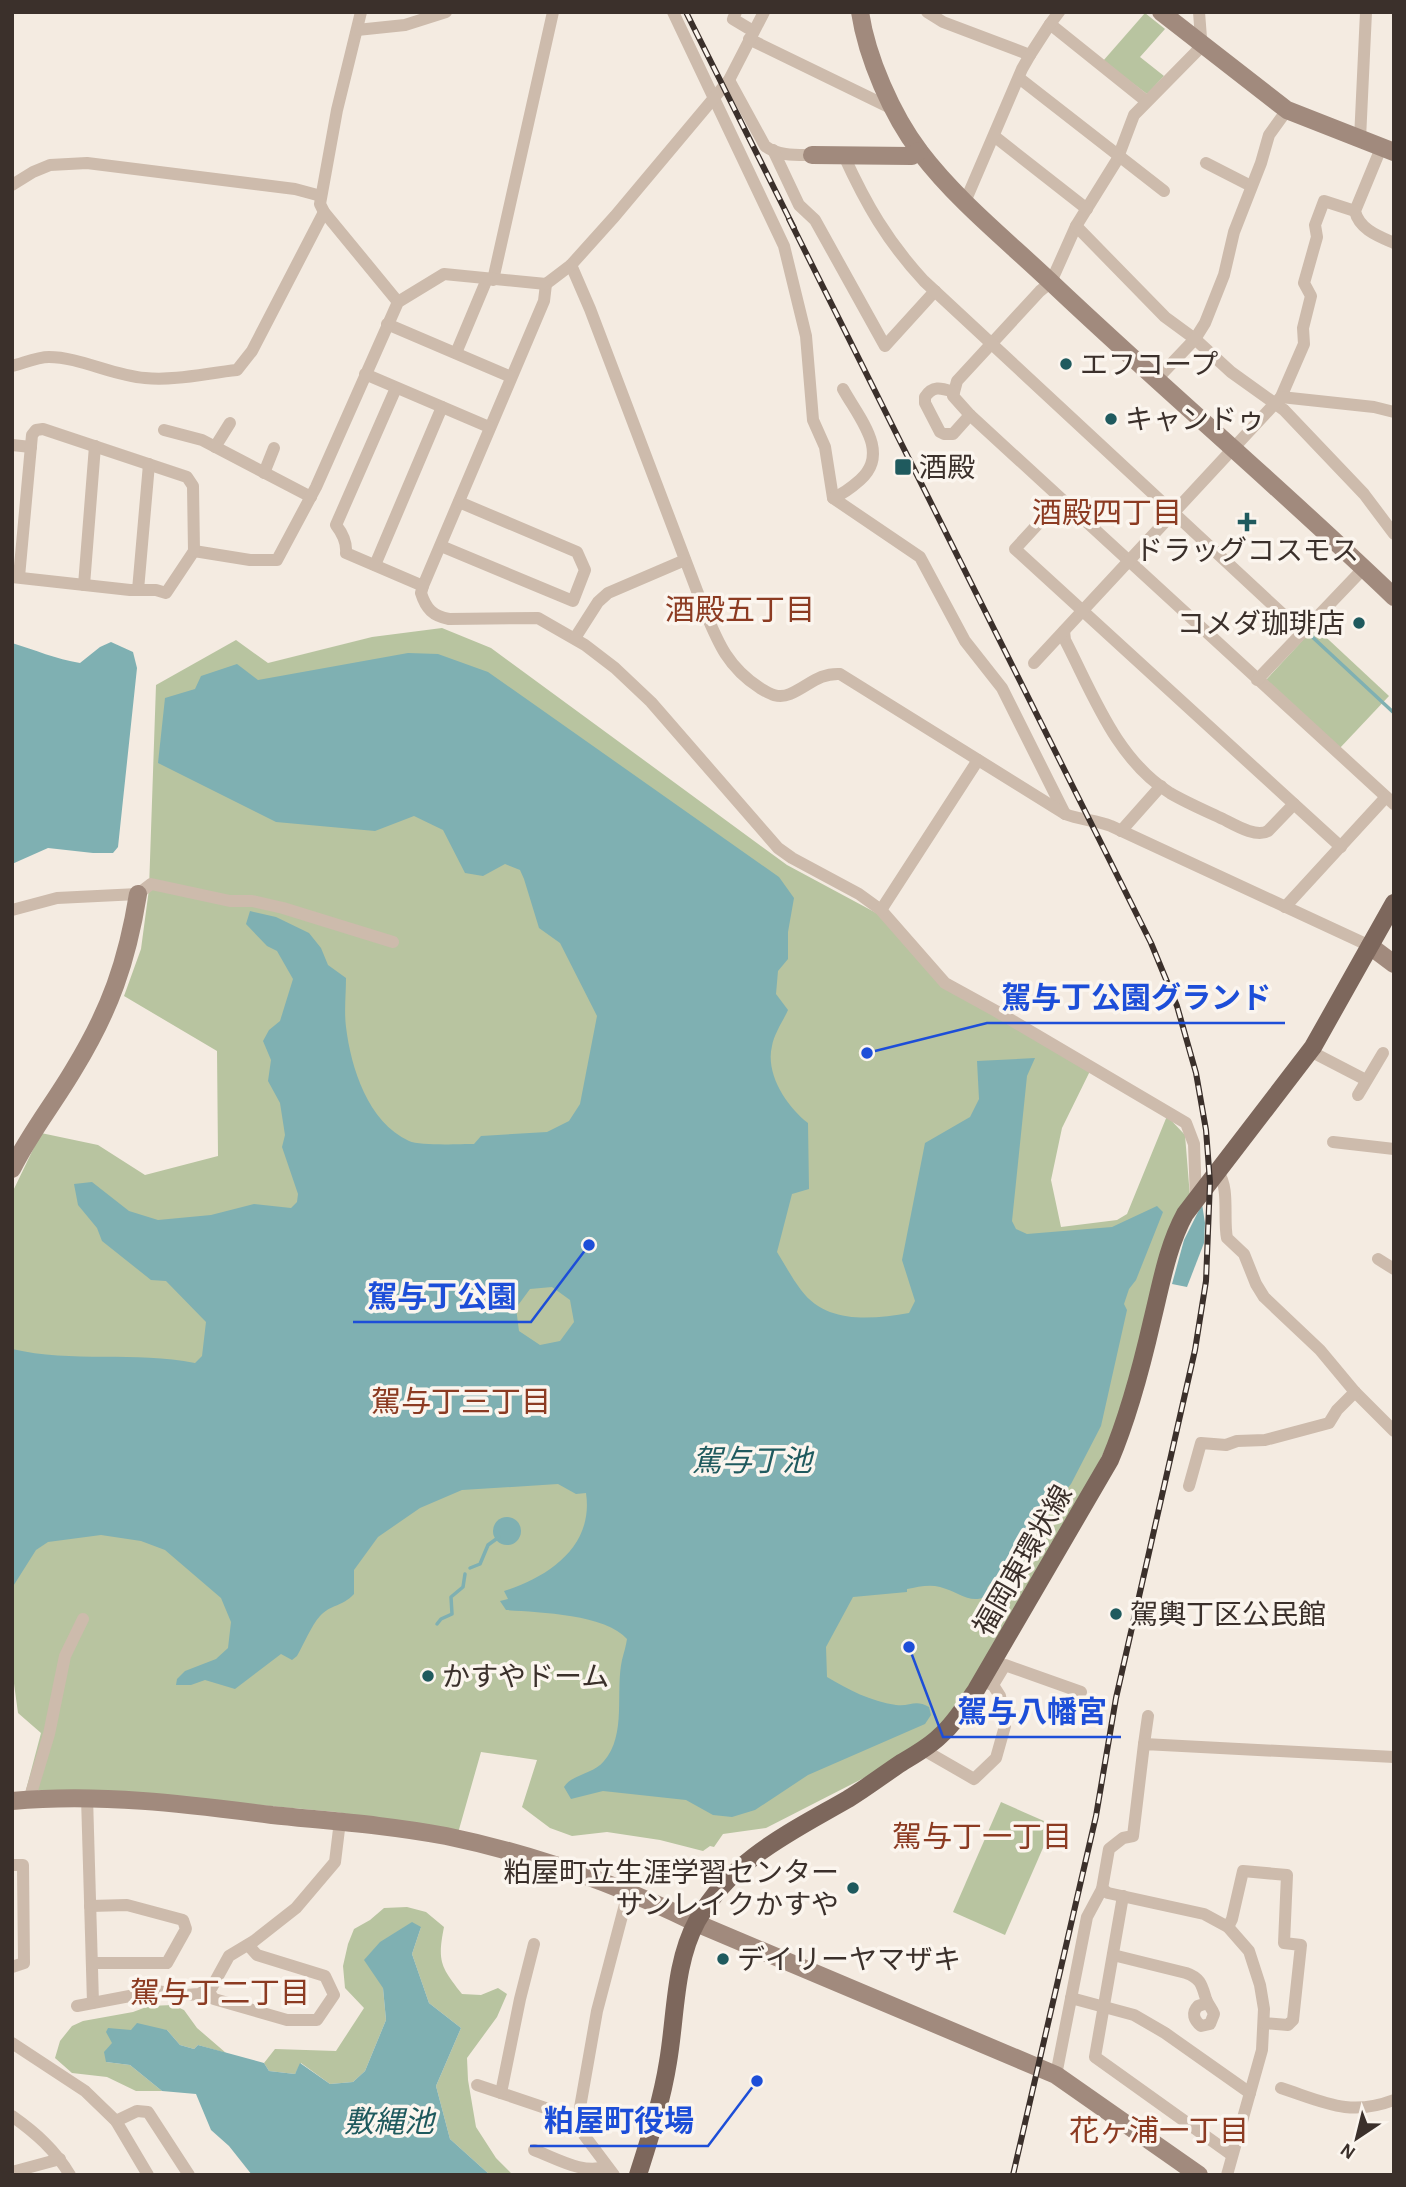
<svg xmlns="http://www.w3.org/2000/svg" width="1406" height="2187" font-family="'Alegreya Sans','Noto Sans JP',sans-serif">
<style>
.green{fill:#b8c4a0}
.water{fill:#7fb0b2;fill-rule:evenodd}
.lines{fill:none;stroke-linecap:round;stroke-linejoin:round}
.stream{stroke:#7fb0b2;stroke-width:3.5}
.street{stroke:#cdbbac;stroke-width:12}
.secondary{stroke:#a18a7d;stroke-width:18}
.primary{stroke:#7d675c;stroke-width:18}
.rail-casing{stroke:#3b302b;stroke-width:6}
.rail{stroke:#fbf5ee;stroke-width:3.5;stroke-dasharray:10;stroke-linecap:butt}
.poi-dot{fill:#1f5a5e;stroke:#fbf5ee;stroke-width:2.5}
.labels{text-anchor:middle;stroke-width:7;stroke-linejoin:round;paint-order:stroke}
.poi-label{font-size:28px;fill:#3b302b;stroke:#fbf5ee;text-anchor:start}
.street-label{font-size:28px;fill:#3b302b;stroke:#fbf5ee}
.neighbourhood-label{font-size:30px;fill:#8c3b22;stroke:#fbf5ee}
.water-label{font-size:30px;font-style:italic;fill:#1f5a5e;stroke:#fbf5ee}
.leader{fill:none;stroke:#1d4ed8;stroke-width:2.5}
.callout-dot{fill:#1d4ed8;stroke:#fbf5ee;stroke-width:2.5}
.callout-label{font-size:30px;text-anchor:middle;font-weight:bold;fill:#1d4ed8;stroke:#fbf5ee;stroke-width:7;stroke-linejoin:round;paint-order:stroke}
</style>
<rect width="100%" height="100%" fill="#f4ebe1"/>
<g class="green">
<polygon points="1145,13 1165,29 1140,57 1164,76 1147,94 1103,61"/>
<polygon points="1315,627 1389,696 1339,749 1265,681"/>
<polygon points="442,628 491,648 787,865 880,915 943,985 1091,1069 1062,1128 1051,1180 1061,1227 1117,1220 1127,1214 1167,1116 1185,1135 1190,1197 1122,1414 1079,1504 974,1686 937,1731 901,1759 766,1828 723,1834 714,1847 710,1846 703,1851 660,1840 607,1832 572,1836 550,1828 522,1807 537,1760 481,1752 458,1833 336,1812 120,1792 26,1790 41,1733 18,1713 12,1669 12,1193 41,1133 98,1145 145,1175 218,1156 217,1051 124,996 141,949 149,889 156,685 236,640 268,663 372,637"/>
<polygon points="1001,1802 1053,1825 1005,1935 953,1912"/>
<path d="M407,1907L426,1912L444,1927C437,1962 441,1967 462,1994L481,1995L498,1988L507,1994L497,2017L467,2058L468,2080L476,2127L496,2158L513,2175H490L450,2139L436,2086L461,2028L429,2003L412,1954L421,1927L383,1988L386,2020L365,2071L353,2082L330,2084L301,2063L295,2074L269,2071L264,2063L275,2049L336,2051L364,2008L345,1988L343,1966L348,1944L354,1929L370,1920L384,1908Z"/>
<path d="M173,2005L184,2010L197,2028L226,2053L198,2045L194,2049L180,2045L167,2030C134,2030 118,2026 106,2062L130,2065L162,2091H136L107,2077L72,2073L55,2058L60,2041L72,2026L83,2021L133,2012L149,2006Z"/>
</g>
<g class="water">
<path d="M111,642L133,652L137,668L118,847L113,853H93L48,848L12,864V643C35,650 56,659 80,663L100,647Z"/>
<path d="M408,653L438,654L488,672L779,877L794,898L788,932V959L778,971L776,994L788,1010C783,1021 774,1034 772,1046C765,1074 787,1107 808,1123L809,1189L792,1194L777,1252C785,1265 792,1278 801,1290C827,1325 873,1319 909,1313L915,1301L902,1260L925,1143L970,1117L979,1099L977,1061L1035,1058L1027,1076L1012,1221L1016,1229L1027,1234L1112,1227L1157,1206L1163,1212L1136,1280L1129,1289L1124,1304L1127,1310L1101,1426L1071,1484L1035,1528C1035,1554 1016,1572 997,1588L995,1590L990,1584L987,1588L993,1593C971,1607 962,1593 940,1587C929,1584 918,1587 907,1589V1592L853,1597L826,1647L827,1677C849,1690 870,1701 896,1705C910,1707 915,1699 929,1707L931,1715L925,1724L808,1775L755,1810L732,1817L713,1815L686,1800L603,1791L571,1799L564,1787C572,1774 594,1774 604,1761C627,1735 615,1691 622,1660C624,1652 626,1646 627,1639C606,1614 537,1612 506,1610L500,1601L508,1599L504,1591C549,1577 594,1546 586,1493L576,1494L558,1484L462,1490L420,1508L378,1537L354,1570V1594C342,1607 331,1604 320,1616C311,1626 304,1644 297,1656L292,1660L281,1654L235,1689L205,1680L191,1685H176L177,1679L185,1671L216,1659L228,1648L231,1622L221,1598L165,1550L141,1541L101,1535L48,1542L36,1550L12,1588V1349C72,1363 135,1351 195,1363L202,1356L206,1322L166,1281L151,1280L102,1241L97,1228L78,1205L74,1184L92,1182L129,1211L158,1220L211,1215L254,1204L291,1208L297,1202L298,1194L282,1147L285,1135L280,1103L268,1081L271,1060L263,1041L269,1030L280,1021L293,979L277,951L267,946L246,924L250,911L276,917L309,933L321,948L328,965L346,978C346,994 344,1011 346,1027C351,1068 368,1122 409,1141C420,1146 459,1144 474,1144L481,1136L547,1132L569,1121L580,1104L597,1016L560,943L539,928L524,879L520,870L505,864L483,876L465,873L443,830L414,816L375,831L276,822L158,763L165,698L195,689L201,676L237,664L258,680ZM552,1287L570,1300L574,1322L560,1341L540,1345L519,1331L516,1308L530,1289Z"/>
<polygon points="1202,1204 1205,1223 1204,1243 1187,1287 1172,1284 1184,1240"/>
<circle cx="507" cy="1531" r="14"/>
<polygon points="412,1922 421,1927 412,1954 429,2003 461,2028 436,2086 450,2139 490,2175 252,2175 229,2146 211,2130 196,2094 162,2091 130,2065 106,2062 104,2052 112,2043 106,2032 108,2028 131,2030 137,2023 167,2030 180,2045 194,2049 198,2045 264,2063 269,2071 295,2074 300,2063 330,2084 353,2082 365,2071 386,2020 383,1988 364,1960 380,1942"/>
</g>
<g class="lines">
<g class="stream">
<polyline points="1307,632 1394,713"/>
<polyline points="470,1568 480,1564 488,1545 499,1537"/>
<polyline points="437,1624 441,1619 452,1614 451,1597 463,1587 465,1574"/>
</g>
<g class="street">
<polyline points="361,12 337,110 320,204 324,212 398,302"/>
<polyline points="673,12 784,246 806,336 813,420 825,447 833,498 920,557 965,641 1002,688 1065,814"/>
<polyline points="736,12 733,19 753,31"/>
<polyline points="927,12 943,22 1030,55 1050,24 1146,101"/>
<polyline points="1199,12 1201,38 1197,51 1134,115 1117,160 1076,226 1051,282 1040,291 957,381 953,396 970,415 1394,804"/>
<polyline points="1050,24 1059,12"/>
<polyline points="357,30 405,25 446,12"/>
<polyline points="749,39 895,110"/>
<polyline points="1019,78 1164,191"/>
<path d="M729,80L765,146C778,156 796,155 812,155"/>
<polyline points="994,136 1087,209"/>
<polyline points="1360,139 1366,12"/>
<path d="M1381,148L1355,211C1359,229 1378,236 1394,243"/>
<polyline points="773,150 799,205 815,220 885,346 935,291"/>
<path d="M844,156C866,204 887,241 924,281L1303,633"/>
<polyline points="1206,163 1251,186"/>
<polyline points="12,185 33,172 50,165 87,163 295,189 321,196"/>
<polyline points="965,202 1022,69 1030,55"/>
<polyline points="1076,226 1165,317 1195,339 1231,372 1284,410 1364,494 1394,534"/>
<path d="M571,265L590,309L702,604C717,640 726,666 760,688C770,694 778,699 790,694C809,686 818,673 840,674L1065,814C1080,820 1096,820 1111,826L1370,946"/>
<polyline points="493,280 553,12"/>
<path d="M546,284L544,301L423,586L421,593C426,609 433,616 449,619L538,618L585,645L615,668L651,702L778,848L792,858L859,894L881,910L945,983L996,1011L1186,1123L1194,1144L1196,1200"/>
<polyline points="387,324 511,377"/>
<polyline points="456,353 487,279"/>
<path d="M12,366C24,363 37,357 49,357C79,357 114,376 145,378C175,381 207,373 237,370L252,351L324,212"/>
<polyline points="365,374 489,427"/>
<polyline points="1155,381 1195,339 1205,323 1224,275 1234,232 1261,163 1269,135 1287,110"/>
<path d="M396,388L336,525C343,534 347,542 346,553L423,586"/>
<path d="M954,392C941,388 933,385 925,397V403L940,432L944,434H953L970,415"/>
<polyline points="1281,397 1304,344 1303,328 1311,296 1304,283 1317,237 1315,225 1324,201 1355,211"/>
<polyline points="164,430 202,440 311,497"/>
<polyline points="12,445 31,447"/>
<polyline points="215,447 230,423"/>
<polyline points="264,473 274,448"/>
<path d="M833,498C843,494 851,488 860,480C891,453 859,418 843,389"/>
<polyline points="1061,499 1015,549 1341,847"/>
<polyline points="441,546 573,601 585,570 577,552 459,502"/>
<polyline points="375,565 442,407"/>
<polyline points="12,577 130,590 156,590 166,593 194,551 250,560 277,560 316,487 398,302 444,274 546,284 571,265 615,216 729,80 764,12"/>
<polyline points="19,577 32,435 36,430 43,429 187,477 193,486 194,551"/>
<polyline points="84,585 95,446"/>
<polyline points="138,590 149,464"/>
<path d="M1064,631L1065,640C1093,694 1116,759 1170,793C1187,803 1206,811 1223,819C1235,825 1256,838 1268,831L1294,804"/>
<polyline points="575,638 598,602 608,593 685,560"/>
<polyline points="1034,663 1281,397 1374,407 1394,412"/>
<polyline points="1257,680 1364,568"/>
<polyline points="1121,831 1161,786"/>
<polyline points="1285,907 1386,797"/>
<polyline points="12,910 57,898 138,894 151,884 230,901 252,901 283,908 393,942"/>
<polyline points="881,910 978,760"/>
<polyline points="1310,1051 1366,1080"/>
<polyline points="1358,1095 1383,1053"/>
<polyline points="1333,1142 1394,1149"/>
<path d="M1218,1172C1230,1188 1223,1219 1227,1238L1244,1254L1256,1284L1264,1297L1320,1350L1355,1392L1394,1431"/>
<polyline points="1378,1259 1394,1269"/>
<polyline points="1189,1486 1201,1443 1226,1445 1237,1441 1265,1440 1329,1423 1337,1410 1355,1392"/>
<polyline points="993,1685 1005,1665 1081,1692"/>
<polyline points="1144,1744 1148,1716"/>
<polyline points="922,1749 974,1779 996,1758 1005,1726 1000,1696 993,1685 981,1681"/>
<polyline points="87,1797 93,2003"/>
<polyline points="29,1800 49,1734 65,1656 83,1619"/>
<polyline points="12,1865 23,1865 24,1963 12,1967"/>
<polyline points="1102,1889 1108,1893 1204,1914 1228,1927 1249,1951 1260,1985 1264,2009 1262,2050 1227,2175"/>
<polyline points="1123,1896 1095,2057 1232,2155"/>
<polyline points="90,1906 127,1905 183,1920 186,1929 167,1963 92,1963"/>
<polyline points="1228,1927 1232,1919 1243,1871 1287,1875 1284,1943 1301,1945 1293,2020 1288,2025 1264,2023"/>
<polyline points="534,1944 520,1999 501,2093 578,2119"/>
<path d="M1113,1955L1186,1973C1201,1978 1202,1986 1206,1999C1208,2005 1212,2008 1214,2014L1210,2024L1201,2026C1194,2020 1191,2013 1198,2006L1207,2003"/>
<polyline points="207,1990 214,1999 287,2020 317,2020 334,1995 325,1976 257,1955 248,1945"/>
<polyline points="1071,1998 1134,2015 1165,2033 1250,2093"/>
<polyline points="77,2006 156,1991 185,1995 199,1994 212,1987 229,1956 254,1941 296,1908 335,1862 340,1821"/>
<polyline points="12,2043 85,2091 116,2121 148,2175"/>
<polyline points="1056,2075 1087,1917 1102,1889 1109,1849 1123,1838 1133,1836 1144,1744 1394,1757"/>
<polyline points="477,2085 501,2093"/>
<path d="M1281,2088C1324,2102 1349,2117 1394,2100"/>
<path d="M12,2116C36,2133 55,2150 70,2175"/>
<polyline points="116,2121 137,2111 148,2112 189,2175"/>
<path d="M534,2150C554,2157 585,2176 606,2166"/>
<polyline points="12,2172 60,2159"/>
<polyline points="614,2175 584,2135 578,2119 597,2011 628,1893"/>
</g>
<g class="secondary">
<path d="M860,12C867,58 892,115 920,152C958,202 1009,242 1055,286C1166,391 1283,490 1394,597"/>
<polyline points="1161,12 1287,110 1394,152"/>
<polyline points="812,155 912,156 919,151"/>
<polyline points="1370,946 1394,964"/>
<path d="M12,1169C30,1133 54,1103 74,1069C110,1010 127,962 138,894"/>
<path d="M12,1801C99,1793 186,1804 272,1815C330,1821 388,1825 446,1836C533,1854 617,1884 696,1923L1056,2075L1199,2175"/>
</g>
<path class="primary" d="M638,2175C650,2137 662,2100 668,2062C676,2016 674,1963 697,1921C732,1859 789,1833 848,1799C866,1788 883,1775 901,1763C914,1755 929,1747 940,1736C955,1723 965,1706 976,1690L1110,1460C1129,1415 1141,1369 1152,1321C1161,1285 1167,1247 1185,1214L1313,1047L1394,903"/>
<g class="rail-casing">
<g id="rail">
<polyline points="686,12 794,228"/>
<polyline points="789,219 1151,943 1177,1006 1196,1073 1206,1130 1210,1182 1206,1281 1195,1350 1116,1698 1096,1816 1013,2175"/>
</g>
</g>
<use href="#rail" class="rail"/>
</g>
<g class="poi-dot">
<circle cx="1066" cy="364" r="7"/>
<circle cx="1111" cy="419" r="7"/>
<rect x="894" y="458" width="18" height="18" rx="3.5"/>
<path d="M1243.5 511.5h7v7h7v7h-7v7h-7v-7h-7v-7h7z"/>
<circle cx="1359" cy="623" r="7"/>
<circle cx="1116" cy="1614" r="7"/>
<circle cx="428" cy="1676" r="7"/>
<circle cx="853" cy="1888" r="7"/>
<circle cx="723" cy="1959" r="7"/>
</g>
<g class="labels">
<g class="poi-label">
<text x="1080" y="374">エフコープ</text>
<text x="1125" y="429">キャンドゥ</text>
<text x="919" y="477">酒殿</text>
<text x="1247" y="560" text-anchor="middle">ドラッグコスモス</text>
<text x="1345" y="633" text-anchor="end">コメダ珈琲店</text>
<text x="1130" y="1624">駕輿丁区公民館</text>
<text x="442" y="1686">かすやドーム</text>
<text x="839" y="1882" text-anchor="end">粕屋町立生涯学習センター<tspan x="839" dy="32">サンレイクかすや</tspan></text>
<text x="737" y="1969">デイリーヤマザキ</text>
</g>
<g class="street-label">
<text transform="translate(1022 1560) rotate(-60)" y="10">福岡東環状線</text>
</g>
<g class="neighbourhood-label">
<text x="1107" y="523">酒殿四丁目</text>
<text x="740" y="620">酒殿五丁目</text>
<text x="461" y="1412">駕与丁三丁目</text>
<text x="982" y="1847">駕与丁一丁目</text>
<text x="220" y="2003">駕与丁二丁目</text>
<text x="1159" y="2141">花ヶ浦一丁目</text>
</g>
<g class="water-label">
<text x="752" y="1471">駕与丁池</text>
<text x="389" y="2132">敷縄池</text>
</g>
</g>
<path class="leader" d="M867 1053L987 1023H1285M589 1245L531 1322H353M909 1647L943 1737H1121M757 2081L708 2146H530"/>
<g class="callout-dot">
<circle cx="867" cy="1053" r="7"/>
<circle cx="589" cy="1245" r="7"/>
<circle cx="909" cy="1647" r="7"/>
<circle cx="757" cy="2081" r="7"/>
</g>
<g class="callout-label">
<text x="1136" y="1008">駕与丁公園グランド</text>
<text x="442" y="1307">駕与丁公園</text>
<text x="1032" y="1722">駕与八幡宮</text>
<text x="619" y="2131">粕屋町役場</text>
</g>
<rect width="1406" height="2187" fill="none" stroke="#3b302b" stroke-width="28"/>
<g transform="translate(1357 2138) rotate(215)" stroke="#fbf5ee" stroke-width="5" paint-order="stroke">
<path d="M0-5L12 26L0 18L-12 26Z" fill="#3b302b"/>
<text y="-10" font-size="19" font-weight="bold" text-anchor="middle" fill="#3b302b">N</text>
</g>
</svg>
